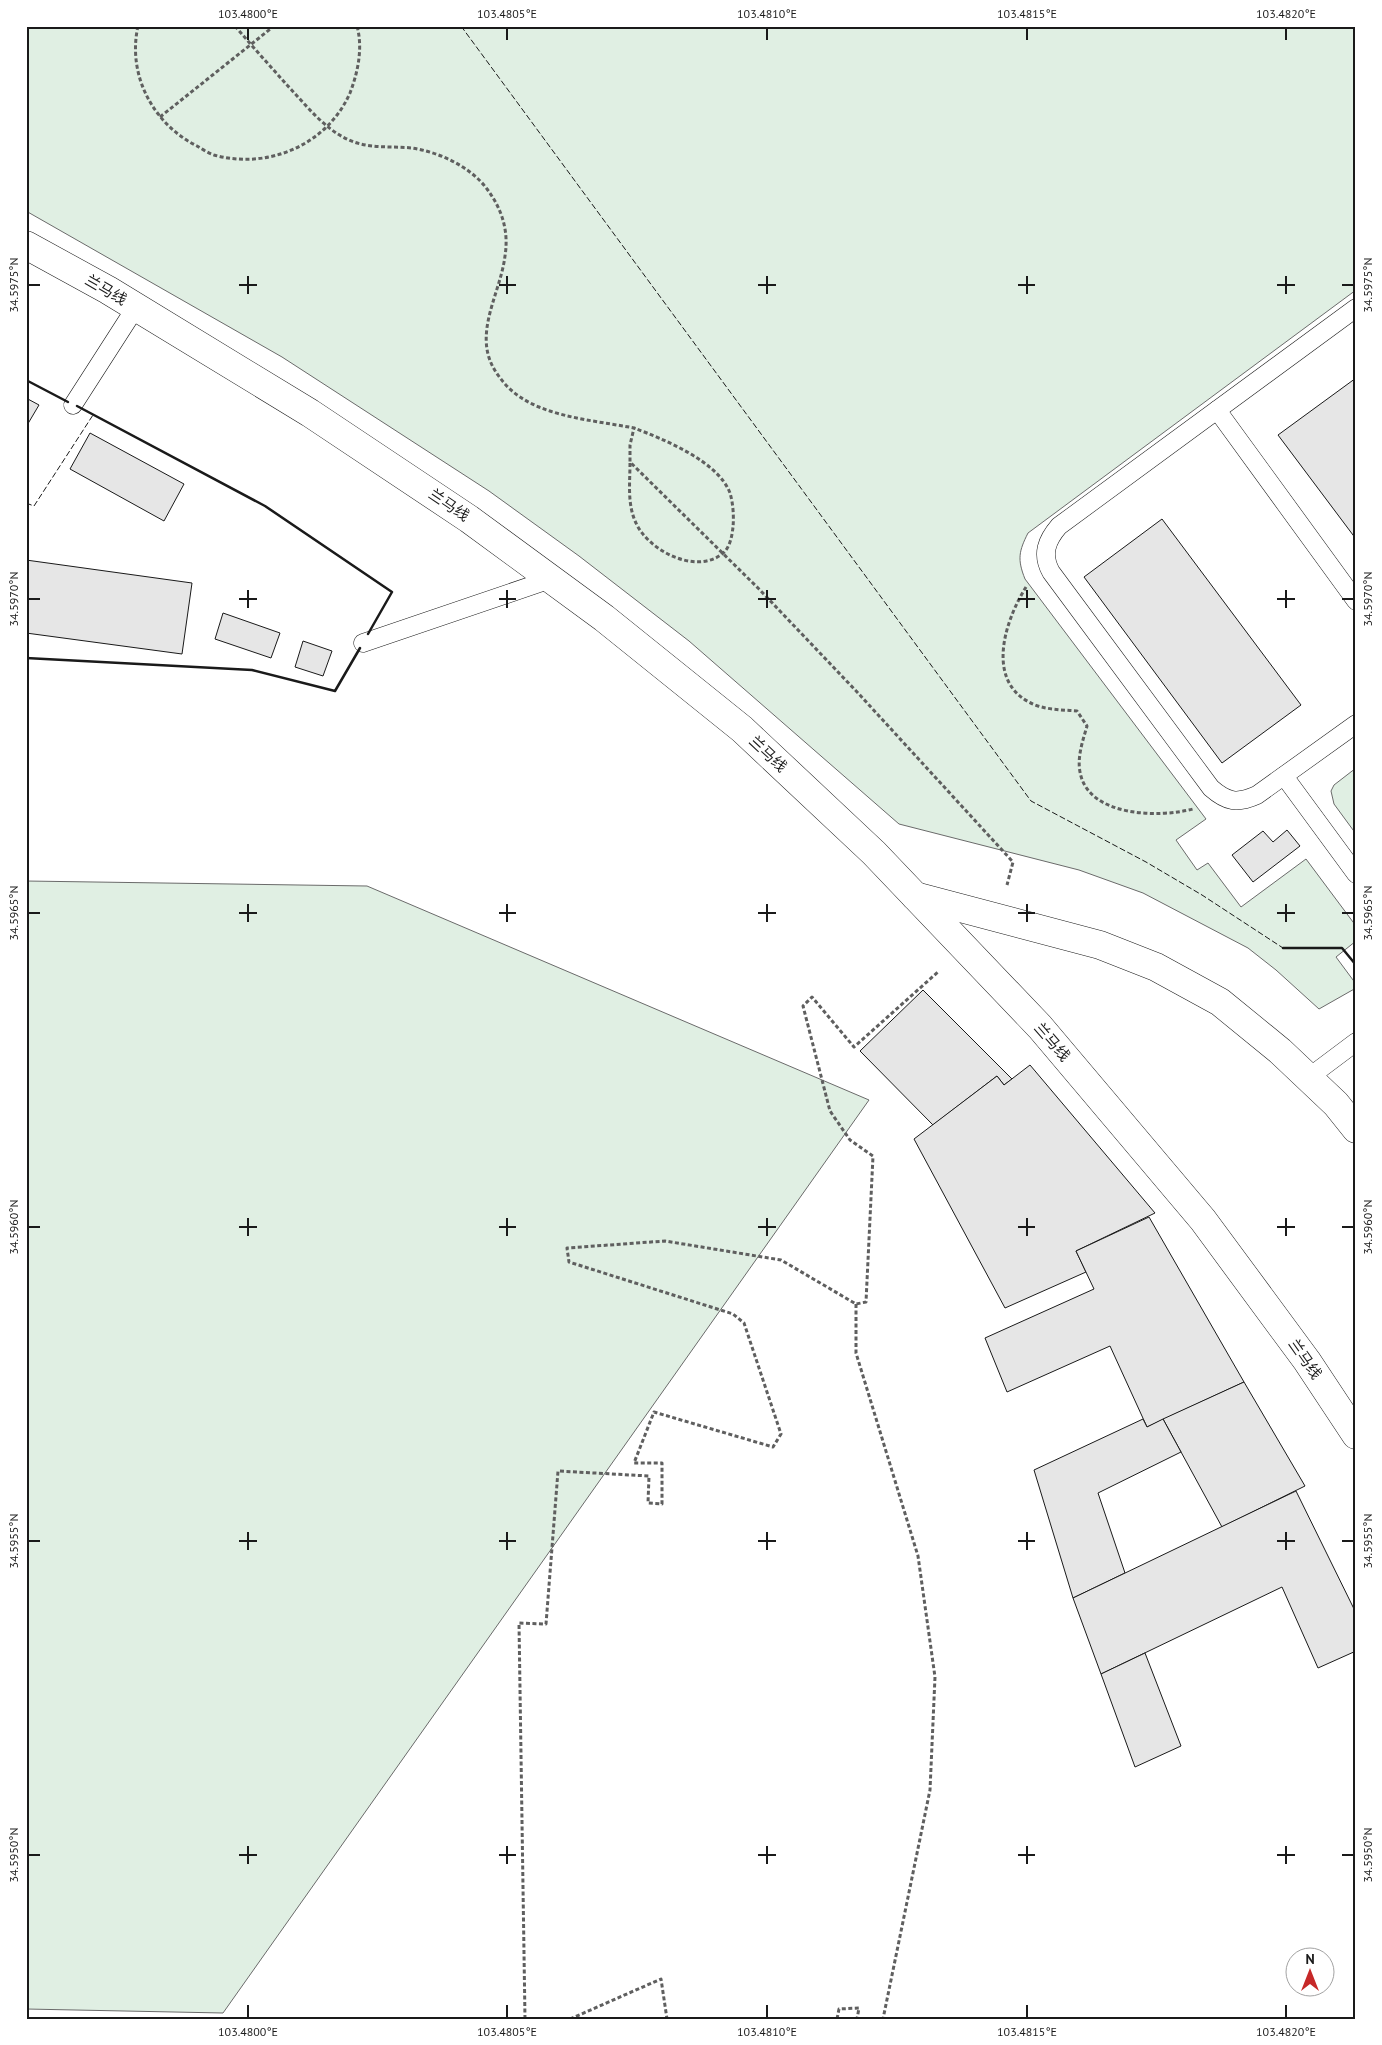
<svg xmlns="http://www.w3.org/2000/svg" width="1382" height="2045" font-family="'PT Sans','Noto Sans SC',sans-serif">
<style>
.green{fill:#e0efe3;stroke:#6a6a6a}
.building{fill:#e6e6e6;stroke:#1a1a1a}
.lines{fill:none;stroke-linecap:round;stroke-linejoin:round}
.lane-casing{stroke:#1a1a1a;stroke-width:19}
.primary-casing{stroke:#1a1a1a;stroke-width:29}
.highway-casing{stroke:#1a1a1a;stroke-width:29}
.path{stroke:#5f5f5f;stroke-width:3;stroke-dasharray:4 2.5;stroke-linecap:butt}
.lane{stroke:#fff;stroke-width:18}
.primary{stroke:#fff;stroke-width:28}
.highway{stroke:#fff;stroke-width:28}
.fence{stroke:#1a1a1a;stroke-width:1;stroke-dasharray:6 2.5;stroke-linecap:butt}
.wall{stroke:#1a1a1a;stroke-width:2.5}
.ticks{fill:none;stroke:#1a1a1a;stroke-width:2}
.labels{text-anchor:middle;stroke-width:4;stroke-linejoin:round;paint-order:stroke}
.street-label{font-size:15px;fill:#1a1a1a;stroke:#fff}
.neatline{fill:none;stroke:#1a1a1a;stroke-width:2}
.ticks-label{font-size:12px;text-anchor:middle;fill:#1a1a1a}
</style>
<rect width="100%" height="100%" fill="#fff"/>
<g class="green">
<path d="M26,26H1356V290L1028,533C1019,551 1017,559 1025,579L1206,819L1176,840L1197,870L1208,863L1241,907L1306,859L1356,926V941L1336,957L1356,984V988L1319,1009L1276,970L1248,948L1143,893L1079,870L899,824L689,641L579,556L489,491L282,357L26,211Z"/>
<polygon points="1356,768 1356,834 1334,804 1331,791 1334,785"/>
<polygon points="26,881 367,886 869,1100 223,2013 26,2009"/>
</g>
<g class="building">
<polygon points="1356,378 1356,539 1278,435"/>
<polygon points="26,398 39,405 26,427"/>
<polygon points="90,433 184,484 164,521 70,469"/>
<polygon points="1162,519 1301,705 1222,763 1084,577"/>
<polygon points="26,560 192,583 182,654 26,633"/>
<polygon points="223,613 280,633 271,658 215,639"/>
<polygon points="303,641 332,651 323,676 295,667"/>
<polygon points="1287,830 1300,846 1253,882 1232,855 1263,831 1273,842"/>
<polygon points="923,990 1012,1079 1004,1085 997,1076 933,1125 860,1051"/>
<polygon points="1030,1065 1155,1213 1076,1251 1086,1272 1005,1308 914,1139 997,1076 1004,1085"/>
<polygon points="1149,1217 1244,1382 1147,1427 1110,1346 1007,1392 985,1338 1094,1289 1076,1251"/>
<polygon points="1244,1382 1305,1486 1222,1527 1163,1419"/>
<polygon points="1143,1419 1147,1427 1163,1419 1181,1452 1098,1493 1125,1573 1073,1598 1034,1470"/>
<polygon points="1296,1491 1356,1613 1356,1651 1318,1668 1282,1587 1101,1674 1073,1598"/>
<polygon points="1145,1653 1181,1746 1135,1767 1101,1674"/>
</g>
<g class="lines">
<g class="lane-casing">
<g id="lane">
<path d="M1356,308L1059,526C1047,540 1041,554 1051,572L1211,788C1227,802 1237,804 1257,795L1356,724"/>
<polyline points="73,405 136,307"/>
<polyline points="1217,410 1356,601"/>
<polyline points="363,643 551,579"/>
<polyline points="1284,776 1356,874"/>
<polyline points="1308,1078 1356,1042"/>
</g>
</g>
<g class="primary-casing">
<polyline id="primary" points="915,896 1100,945 1156,967 1220,1002 1280,1051 1336,1104 1356,1129"/>
</g>
<g class="highway-casing">
<polyline id="highway" points="26,245 108,290 310,413 469,519 604,618 742,729 874,853 1040,1027 1203,1220 1307,1361 1356,1435"/>
</g>
<g class="path">
<path d="M138,26C127,75 153,124 197,146C202,149 208,153 214,155C268,170 327,145 350,93C358,72 363,48 357,26"/>
<path d="M235,26C252,46 270,66 287,85C306,105 324,129 349,140C369,149 391,146 412,148C439,152 471,167 487,189C502,209 509,231 505,256C500,296 470,337 498,375C508,390 522,400 539,407C568,419 603,422 634,428L630,445V462L759,589L858,693L1013,862L1007,885"/>
<polyline points="160,117 274,26"/>
<path d="M630,463C630,483 627,504 636,523C648,550 695,575 722,554C730,548 732,536 733,527C734,516 733,503 730,493C718,461 663,439 634,428"/>
<path d="M1026,587C1003,624 984,687 1038,706C1051,710 1064,710 1077,711L1087,726C1083,740 1077,757 1080,772C1088,817 1159,818 1193,809"/>
<polyline points="856,1304 856,1353 918,1556 935,1677 930,1790 883,2019"/>
<polyline points="525,2019 519,1623 546,1624 558,1471 649,1476 648,1503 662,1504 662,1463 634,1463 654,1412 773,1447 781,1434 744,1323 733,1314 569,1262 567,1248 665,1241 781,1260 856,1304 866,1302 873,1156 850,1140 830,1111 803,1006 812,997 854,1047 939,971"/>
<polyline points="570,2019 661,1979 667,2019"/>
<polyline points="837,2019 839,2009 859,2008 857,2019"/>
</g>
<use href="#lane" class="lane"/>
<use href="#primary" class="primary"/>
<use href="#highway" class="highway"/>
<g class="fence">
<polyline points="461,26 1031,801 1146,862 1202,895 1283,948"/>
<polyline points="26,503 34,506 93,415"/>
</g>
<g class="wall">
<polyline points="26,380 68,402"/>
<polyline points="77,406 265,506 392,592 368,634"/>
<polyline points="26,658 252,670 335,691 360,648"/>
<polyline points="1283,948 1342,948 1356,965"/>
</g>
</g>
<path class="ticks" d="M248,28V40M507,28V40M767,28V40M1027,28V40M1286,28V40M248,276V294M507,276V294M767,276V294M1027,276V294M1286,276V294M28,285H40M239,285H257M499,285H516M758,285H776M1018,285H1035M1277,285H1295M1342,285H1354M248,590V608M507,590V608M767,590V608M1027,590V608M1286,590V608M28,599H40M239,599H257M499,599H516M758,599H776M1018,599H1035M1277,599H1295M1342,599H1354M248,904V922M507,904V922M767,904V922M1027,904V922M1286,904V922M28,913H40M239,913H257M499,913H516M758,913H776M1018,913H1035M1277,913H1295M1342,913H1354M248,1218V1236M507,1218V1236M767,1218V1236M1027,1218V1236M1286,1218V1236M28,1227H40M239,1227H257M499,1227H516M758,1227H776M1018,1227H1035M1277,1227H1295M1342,1227H1354M248,1532V1550M507,1532V1550M767,1532V1550M1027,1532V1550M1286,1532V1550M28,1541H40M239,1541H257M499,1541H516M758,1541H776M1018,1541H1035M1277,1541H1295M1342,1541H1354M248,1846V1864M507,1846V1864M767,1846V1864M1027,1846V1864M1286,1846V1864M28,1855H40M239,1855H257M499,1855H516M758,1855H776M1018,1855H1035M1277,1855H1295M1342,1855H1354M248,2005V2018M507,2005V2018M767,2005V2018M1027,2005V2018M1286,2005V2018"/>
<g class="labels">
<g class="street-label">
<text transform="translate(106 290) rotate(30)" y="5">兰马线</text>
<text transform="translate(449 505) rotate(34)" y="5">兰马线</text>
<text transform="translate(768 754) rotate(43)" y="5">兰马线</text>
<text transform="translate(1052 1042) rotate(49)" y="5">兰马线</text>
<text transform="translate(1305 1359) rotate(55)" y="5">兰马线</text>
</g>
</g>
<rect width="1382" height="2045" fill="none" stroke="#ffffff" stroke-width="55"/>
<g transform="translate(1310 1972)"><circle r="24" fill="#ffffff" stroke="#a3a3a3"/>
<path d="M0-4L9 19L0 12L-9 19Z" fill="#c62828"/>
<text y="-8" font-size="14" font-weight="bold" text-anchor="middle" fill="#1a1a1a">N</text>
</g>
<rect x="28" y="28" width="1326" height="1990" class="neatline"/>
<g class="ticks-label">
<text x="248" y="18">103.4800°E</text>
<text x="507" y="18">103.4805°E</text>
<text x="767" y="18">103.4810°E</text>
<text x="1027" y="18">103.4815°E</text>
<text x="1286" y="18">103.4820°E</text>
<text transform="translate(14 285) rotate(-90)" y="4">34.5975°N</text>
<text transform="translate(1368 285) rotate(-90)" y="4">34.5975°N</text>
<text transform="translate(14 599) rotate(-90)" y="4">34.5970°N</text>
<text transform="translate(1368 599) rotate(-90)" y="4">34.5970°N</text>
<text transform="translate(14 913) rotate(-90)" y="4">34.5965°N</text>
<text transform="translate(1368 913) rotate(-90)" y="4">34.5965°N</text>
<text transform="translate(14 1227) rotate(-90)" y="4">34.5960°N</text>
<text transform="translate(1368 1227) rotate(-90)" y="4">34.5960°N</text>
<text transform="translate(14 1541) rotate(-90)" y="4">34.5955°N</text>
<text transform="translate(1368 1541) rotate(-90)" y="4">34.5955°N</text>
<text transform="translate(14 1855) rotate(-90)" y="4">34.5950°N</text>
<text transform="translate(1368 1855) rotate(-90)" y="4">34.5950°N</text>
<text x="248" y="2036">103.4800°E</text>
<text x="507" y="2036">103.4805°E</text>
<text x="767" y="2036">103.4810°E</text>
<text x="1027" y="2036">103.4815°E</text>
<text x="1286" y="2036">103.4820°E</text>
</g>
</svg>
